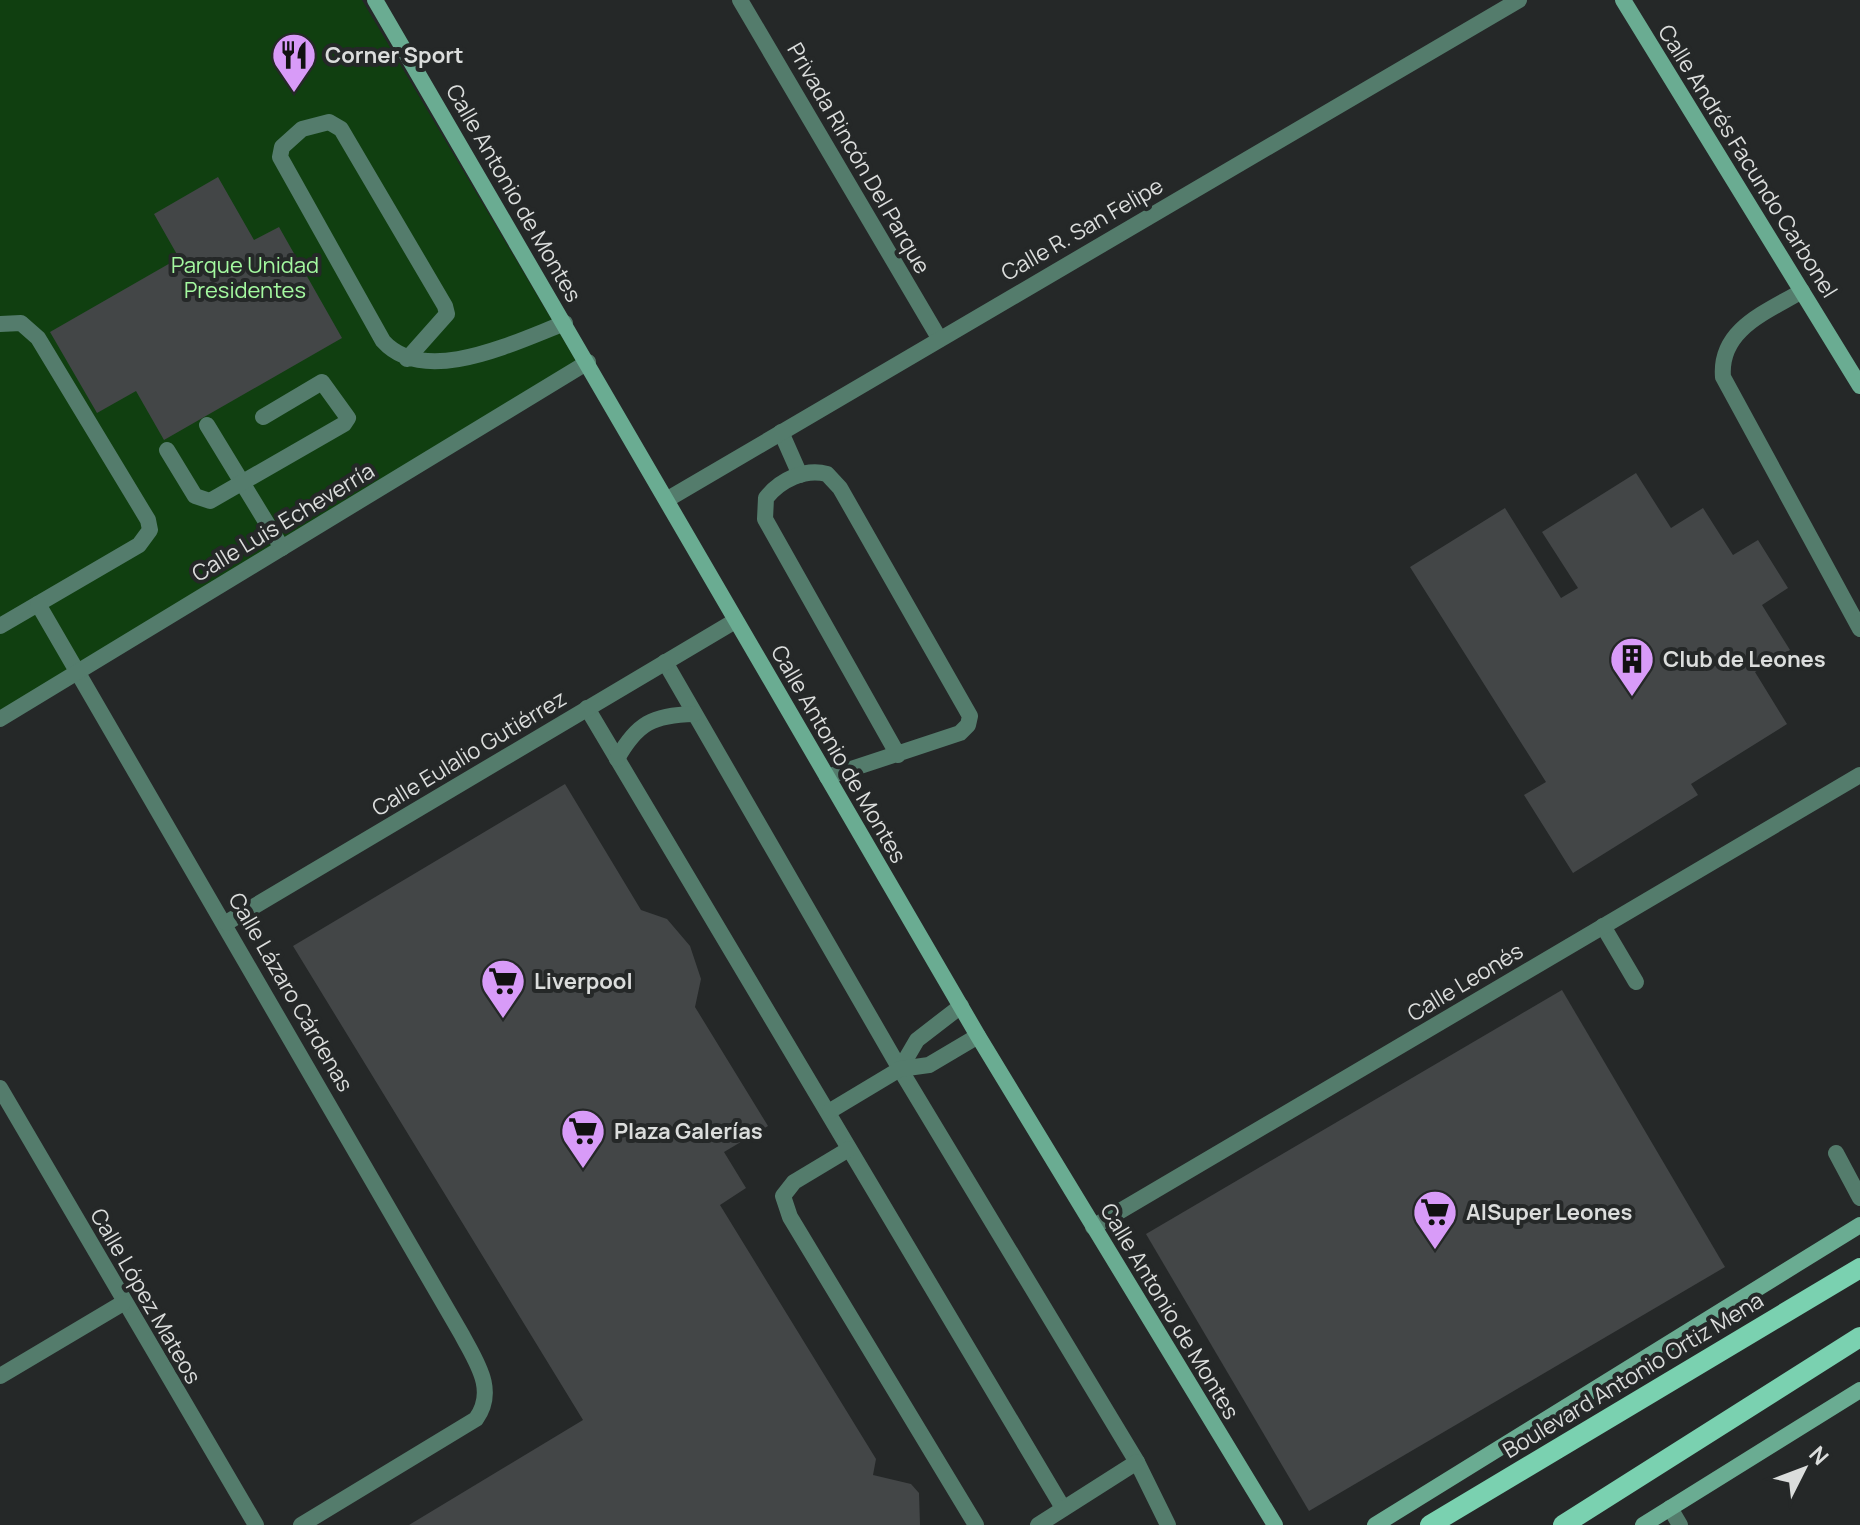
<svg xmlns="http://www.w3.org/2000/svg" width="1860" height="1525" font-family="Manrope,sans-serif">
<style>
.green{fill:#103f10}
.building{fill:#434647}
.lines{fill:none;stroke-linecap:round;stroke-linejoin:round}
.lane{stroke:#547c6c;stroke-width:16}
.street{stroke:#547c6c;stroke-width:16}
.secondary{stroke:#6aac92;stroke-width:16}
.primary{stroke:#7ad1b0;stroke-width:20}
.labels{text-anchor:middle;stroke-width:8;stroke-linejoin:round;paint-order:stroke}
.poi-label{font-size:22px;font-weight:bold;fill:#dbdddc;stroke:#252828;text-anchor:start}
.street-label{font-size:22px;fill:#dbdddc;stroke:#252828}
.park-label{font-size:22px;fill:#a4f9a0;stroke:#252828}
</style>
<rect width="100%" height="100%" fill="#252828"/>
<polygon class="green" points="0,0 362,0 576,361 0,714"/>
<g class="building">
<polygon points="218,177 254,240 279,227 342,338 164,440 136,391 97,413 50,332 179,258 154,214"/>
<polygon points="1636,473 1671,528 1703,508 1733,555 1758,540 1788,588 1762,605 1790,650 1755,672 1787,724 1691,784 1698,795 1573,873 1524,795 1546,782 1410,567 1505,508 1561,598 1578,588 1542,532"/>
<polygon points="565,784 641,910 667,919 690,946 701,979 695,1007 768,1126 724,1152 746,1188 720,1205 876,1459 873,1475 911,1484 919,1493 920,1525 409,1525 583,1420 293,946"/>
<polygon points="1562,990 1725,1267 1309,1511 1146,1234"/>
</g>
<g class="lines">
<g class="lane">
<path d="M1802,291C1767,312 1719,329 1723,377L1860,629"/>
<polyline points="0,324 21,323 38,338 148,520 150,530 139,545 0,626"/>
<path d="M407,359L447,314L445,306L341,129L329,122L302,129L282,147L280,157L383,341C425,388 517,341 565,323"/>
<polyline points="207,425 282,548"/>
<polyline points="781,432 800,475"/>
<polyline points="167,450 195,496 210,501 344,424 348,418 322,382 263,417"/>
<polyline points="38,604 78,673"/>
<polyline points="665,662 900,1069 1137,1462 1168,1525"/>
<polyline points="587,708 1063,1508"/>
<path d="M617,759C637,723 653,715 694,714"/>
<path d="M827,777L960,733L968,725L970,716L840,488L827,474C805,468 780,480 766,498L765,519L898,755"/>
<polyline points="1603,926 1636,982"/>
<polyline points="900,1069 917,1040 961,1006"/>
<polyline points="830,1111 900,1069 929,1065 978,1036"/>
<polyline points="849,1149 794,1182 783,1196 790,1217 976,1525"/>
<polyline points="1836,1153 1860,1198"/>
<polyline points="1038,1525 1137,1462"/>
</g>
<g class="street">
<polyline points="740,0 939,338"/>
<polyline points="668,499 1519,0"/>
<path d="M78,673L462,1335C476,1362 497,1390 476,1419L301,1525"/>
<polyline points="0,719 588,362"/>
<polyline points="226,923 735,621"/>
<polyline points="0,1088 256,1525"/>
<polyline points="1093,1227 1860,775"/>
<polyline points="0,1376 123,1303"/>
<polyline points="1670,1508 1680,1525"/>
</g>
<g class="secondary">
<polyline points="375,0 978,1036 1275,1525"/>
<polyline points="1623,0 1860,386"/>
<polyline points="1375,1525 1860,1225"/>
<polyline points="1643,1525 1860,1390"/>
</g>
<g class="primary">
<polyline points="1430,1525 1860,1268"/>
<polyline points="1563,1525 1860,1337"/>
</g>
</g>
<defs>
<g id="restaurant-pin" transform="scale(2.3)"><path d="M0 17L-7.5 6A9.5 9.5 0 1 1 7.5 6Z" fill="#d89bf8" stroke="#252828"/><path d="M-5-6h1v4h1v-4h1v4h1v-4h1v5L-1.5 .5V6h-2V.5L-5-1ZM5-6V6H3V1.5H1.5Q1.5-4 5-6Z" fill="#111"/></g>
<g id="building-pin" transform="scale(2.3)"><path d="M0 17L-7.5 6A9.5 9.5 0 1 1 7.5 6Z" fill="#d89bf8" stroke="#252828"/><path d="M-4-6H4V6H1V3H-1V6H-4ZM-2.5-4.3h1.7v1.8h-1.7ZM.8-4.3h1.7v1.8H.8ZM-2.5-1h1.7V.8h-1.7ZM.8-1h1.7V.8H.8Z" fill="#111"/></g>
<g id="supermarket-pin" transform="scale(2.3)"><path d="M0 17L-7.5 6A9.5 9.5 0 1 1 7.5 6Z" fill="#d89bf8" stroke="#252828"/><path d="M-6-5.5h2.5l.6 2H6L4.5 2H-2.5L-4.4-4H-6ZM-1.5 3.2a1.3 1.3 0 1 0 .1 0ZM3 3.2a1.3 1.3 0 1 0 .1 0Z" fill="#111"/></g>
</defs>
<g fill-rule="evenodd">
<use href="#restaurant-pin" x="294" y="55"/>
<use href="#building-pin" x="1632" y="659"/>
<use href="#supermarket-pin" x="503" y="981"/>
<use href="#supermarket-pin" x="583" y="1131"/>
<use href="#supermarket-pin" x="1435" y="1212"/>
</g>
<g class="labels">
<g class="poi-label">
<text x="325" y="63">Corner Sport</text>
<text x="1663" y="667">Club de Leones</text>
<text x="534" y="989">Liverpool</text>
<text x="614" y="1139">Plaza Galerías</text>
<text x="1466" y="1220">AlSuper Leones</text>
</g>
<g class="street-label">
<text transform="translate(859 158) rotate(60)" y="8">Privada Rincón Del Parque</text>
<text transform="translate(1748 161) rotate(58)" y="8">Calle Andrés Facundo Carbonel</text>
<text transform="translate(514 193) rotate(60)" y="8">Calle Antonio de Montes</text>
<text transform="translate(1082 229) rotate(-30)" y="8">Calle R. San Felipe</text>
<text transform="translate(283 522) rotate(-31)" y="8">Calle Luis Echeverría</text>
<text transform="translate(469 753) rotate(-31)" y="8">Calle Eulalio Gutiérrez</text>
<text transform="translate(839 754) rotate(60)" y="8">Calle Antonio de Montes</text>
<text transform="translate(1465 982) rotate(-31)" y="8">Calle Leonés</text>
<text transform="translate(291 992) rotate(60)" y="8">Calle Lázaro Cárdenas</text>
<text transform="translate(146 1296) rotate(60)" y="8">Calle López Mateos</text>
<text transform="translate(1170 1311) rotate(59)" y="8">Calle Antonio de Montes</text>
<text transform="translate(1633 1375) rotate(-31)" y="8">Boulevard Antonio Ortiz Mena</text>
</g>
<g class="park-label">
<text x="245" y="273">Parque Unidad<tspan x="245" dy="25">Presidentes</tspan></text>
</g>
</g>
<g transform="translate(1804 1469) rotate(48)" stroke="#252828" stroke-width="6" paint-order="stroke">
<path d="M0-6L14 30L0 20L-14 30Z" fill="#dbdddc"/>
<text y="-12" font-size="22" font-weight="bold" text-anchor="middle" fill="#dbdddc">N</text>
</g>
</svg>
